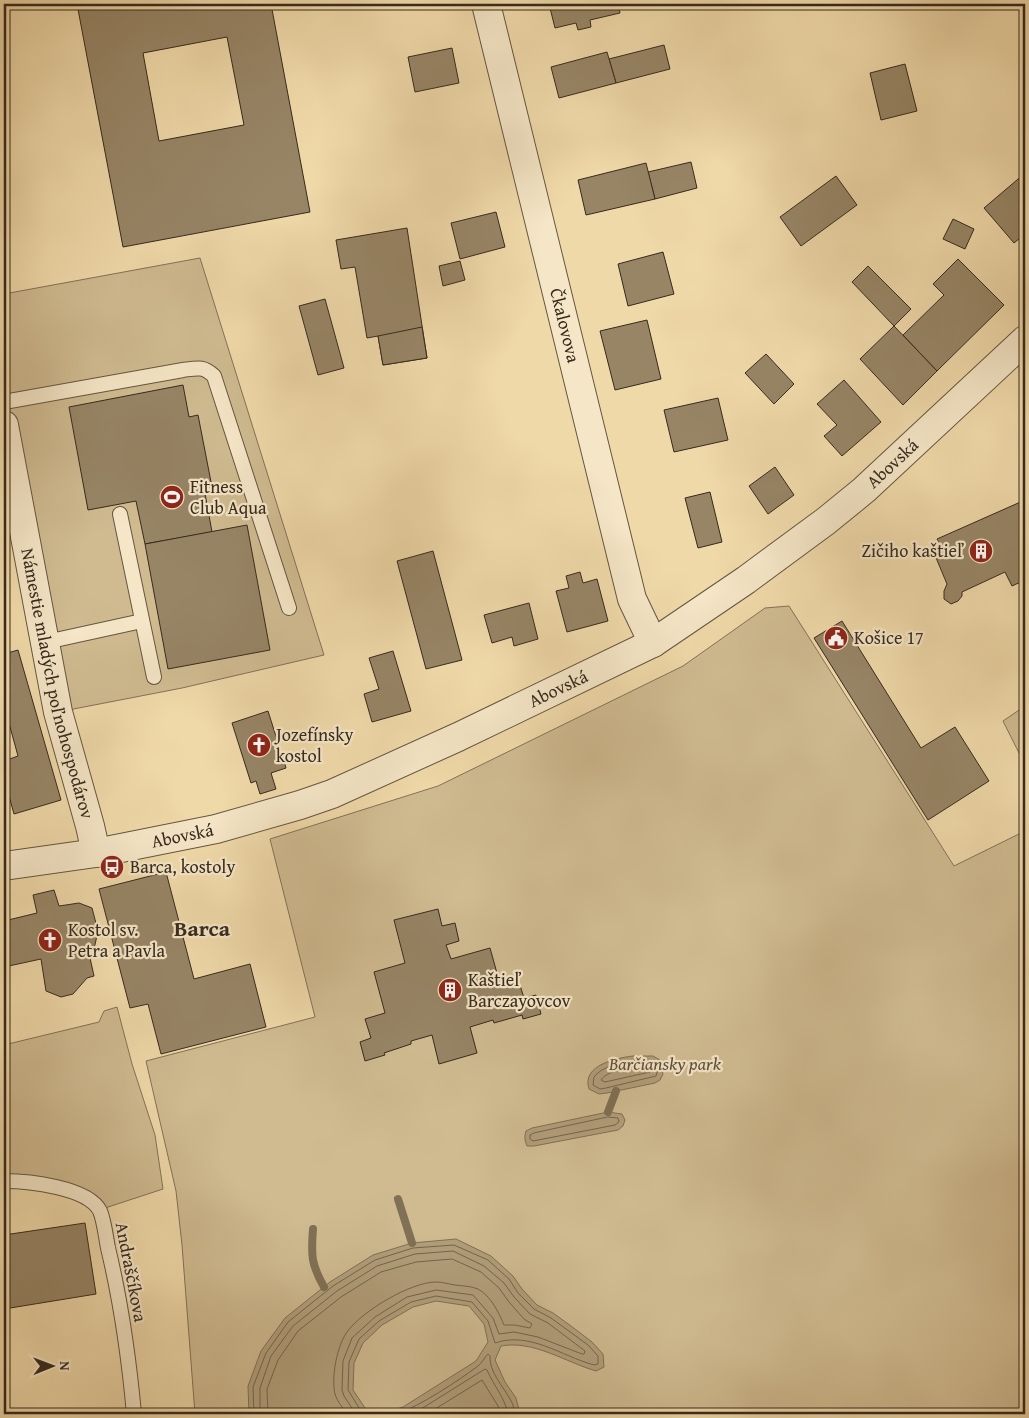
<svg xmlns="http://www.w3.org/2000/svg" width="1029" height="1418" font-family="'Gentium Book Plus',serif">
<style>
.green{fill:#d0bb91;stroke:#837258}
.water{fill:#b19e7a;stroke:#807055}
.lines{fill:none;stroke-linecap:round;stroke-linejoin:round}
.shore{stroke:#74644c;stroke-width:1}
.stream{stroke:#807055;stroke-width:8}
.building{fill:#978566;stroke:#362a1e;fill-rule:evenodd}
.lane-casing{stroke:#645641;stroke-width:16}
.street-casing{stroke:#645641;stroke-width:30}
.lane{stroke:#f5e6c7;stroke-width:14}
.street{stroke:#f5e6c7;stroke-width:28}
.labels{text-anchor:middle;stroke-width:4.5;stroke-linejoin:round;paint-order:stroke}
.street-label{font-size:18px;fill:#362a1e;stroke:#f5e6c7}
.poi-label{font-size:18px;fill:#362a1e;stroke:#f5e6c7;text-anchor:start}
.park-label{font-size:18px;font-style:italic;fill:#5c4e3b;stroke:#f5e6c7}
.district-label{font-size:22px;font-weight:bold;fill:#362a1e;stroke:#f5e6c7}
</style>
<rect width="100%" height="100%" fill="#f0d9a9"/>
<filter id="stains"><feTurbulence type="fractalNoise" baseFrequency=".004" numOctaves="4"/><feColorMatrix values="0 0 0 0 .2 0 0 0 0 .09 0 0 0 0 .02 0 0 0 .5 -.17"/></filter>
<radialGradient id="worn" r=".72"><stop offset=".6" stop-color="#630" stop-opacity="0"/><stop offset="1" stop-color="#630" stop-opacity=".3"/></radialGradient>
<g class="green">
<polygon points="200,258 324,655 182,688 58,712 4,425 4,294"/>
<polygon points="789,606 954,866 1025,831 1025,1414 195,1414 182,1245 176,1191 146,1061 315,1017 270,839 438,786 683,666 765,608"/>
<polygon points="1025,706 1025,765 1003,721"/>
<polygon points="117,1007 132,1064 155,1135 163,1189 99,1210 88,1200 4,1181 4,1045 99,1022 104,1011"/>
</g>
<g class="water">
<path d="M633,1056H653L660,1060L663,1074L660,1080L655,1083L607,1093L599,1094L589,1089C581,1065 617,1058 633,1056Z"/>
<path d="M608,1112L622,1114L625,1120L623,1126L618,1130L534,1146H527C525,1141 524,1137 526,1131L532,1128Z"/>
<path d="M456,1239L491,1256L513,1276L522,1289L537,1305L553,1313L571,1326L592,1342L603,1354L604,1367L596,1371C565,1362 534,1340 501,1346L495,1360L505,1382L516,1398L520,1414H381L403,1407L476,1361L488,1342L484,1324L469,1306L436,1301L413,1307L382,1325L363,1343L354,1363L353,1390L365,1408L381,1414H249L248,1386L261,1351L285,1318L330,1282L373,1255L412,1243Z"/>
</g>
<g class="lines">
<g class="shore">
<path d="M634,1061C646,1061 662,1058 656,1076L606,1088L600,1089L593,1085L594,1077C602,1066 621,1063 634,1061Z"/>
<path d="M649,1067L651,1069L650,1072L605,1082L601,1080C608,1069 636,1067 649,1067Z"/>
<polygon points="608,1117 618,1118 619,1122 615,1125 533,1141 530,1139 530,1135 534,1133"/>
<path d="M254,1414L253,1387L266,1353L288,1322L333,1286L375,1260L413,1248L454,1245L488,1260L509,1279L518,1293L534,1309L551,1318L588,1345L598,1356V1364L594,1365C561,1356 530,1331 495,1343L488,1321L472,1302L436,1296L411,1302L379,1321L359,1339L349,1362L348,1390L361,1411L367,1414"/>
<polyline points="260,1414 260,1388 271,1356 293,1326 337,1291 377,1266 415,1254 453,1251 484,1266 504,1283 514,1297 530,1314 548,1323 585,1351 584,1354 582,1354 538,1337 514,1332 499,1334 493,1318 473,1295 436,1290 407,1297 375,1317 352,1338 343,1361 342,1390 344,1396 356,1414"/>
<path d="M268,1414L267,1389L278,1360L298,1331L341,1297L381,1272L416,1262L452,1259L481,1272L499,1288L509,1302L524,1319L532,1324L530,1328L515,1325H504C499,1313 491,1296 478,1289C471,1286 462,1286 455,1285C449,1284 442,1282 436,1282C411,1282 362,1311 347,1332C337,1346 331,1377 335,1394C337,1401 343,1408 347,1414"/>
<path d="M397,1414C420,1406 458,1381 478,1366C482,1363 484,1358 488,1354L490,1356C489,1372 503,1386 510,1399C513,1403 514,1409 515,1414"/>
<path d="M413,1414L485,1369L487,1370C494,1386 505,1398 508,1414"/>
<polyline points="427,1414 482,1380 498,1406 501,1414"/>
</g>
<g class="stream">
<polyline points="608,1112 616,1091"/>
<polyline points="398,1199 412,1243"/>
<path d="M313,1229C311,1255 311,1264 324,1287"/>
</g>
</g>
<g class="building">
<path d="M77,4H271L310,212L123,247ZM227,37L244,125L159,141L143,53Z"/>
<polygon points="549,4 618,4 620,13 590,20 591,27 578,30 576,23 555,28"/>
<polygon points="664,45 670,69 616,83 609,59"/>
<polygon points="452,48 459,83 415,92 408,57"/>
<polygon points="607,52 616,83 559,98 551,67"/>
<polygon points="905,64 917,111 881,120 870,73"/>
<polygon points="691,162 697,188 655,199 648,172"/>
<polygon points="646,163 655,199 586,215 578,180"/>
<polygon points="1024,174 1025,234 1014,243 984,208"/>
<polygon points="836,176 857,205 801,246 780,217"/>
<polygon points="496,212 505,247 460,259 451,223"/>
<polygon points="953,219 974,229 965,249 943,239"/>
<polygon points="407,228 427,358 383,365 378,336 367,338 355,267 341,269 336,240"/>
<polygon points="663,252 674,294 628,306 618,264"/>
<polygon points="958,259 1004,305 937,371 903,335 944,295 933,284"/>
<polygon points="460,261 465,280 443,286 439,266"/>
<polygon points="868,266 911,309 894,326 852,282"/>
<polygon points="325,299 344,368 318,375 299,306"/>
<polygon points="647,320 661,379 615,390 600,331"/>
<polygon points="894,326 937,371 903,405 860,359"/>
<polygon points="422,327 427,358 383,365 378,336"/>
<polygon points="766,354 794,384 774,404 745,373"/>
<polygon points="844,380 881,422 842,456 824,436 837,425 817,404"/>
<polygon points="183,385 189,417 198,415 212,487 204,488 212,532 145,544 136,501 88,510 69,407"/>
<polygon points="718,398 728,440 674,452 664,410"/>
<polygon points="775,467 794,495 768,514 749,486"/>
<polygon points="710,492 722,542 698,548 685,498"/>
<polygon points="1025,500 1025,580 1012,586 1005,572 962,592 962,596 958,601 951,604 944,599 944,591 947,584 934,553 942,549 937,539"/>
<polygon points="247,525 270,650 168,669 145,544"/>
<polygon points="433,551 462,660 426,669 397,561"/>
<polygon points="580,572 583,583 597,579 608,621 567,632 556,591 569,588 566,576"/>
<polygon points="529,603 538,639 514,646 512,637 492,643 484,615"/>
<polygon points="842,621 921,748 955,727 989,781 928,820 814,638"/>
<polygon points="18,650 61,800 14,814 4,778 4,761 18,756 4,705 4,654"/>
<polygon points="393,651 411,711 372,722 364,694 379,689 369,658"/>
<polygon points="268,711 286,768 271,773 276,789 260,794 256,781 251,783 232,723"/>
<polygon points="166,872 194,979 250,964 266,1027 161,1054 148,1004 130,1008 99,889"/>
<polygon points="54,890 59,906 79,903 92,908 98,931 94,949 88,949 94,976 87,978 73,994 61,997 46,991 41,959 4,967 4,921 37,913 33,895"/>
<polygon points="438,909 442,926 455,923 459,941 446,945 451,959 490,948 500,984 518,979 524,998 536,995 541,1014 523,1019 522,1015 494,1023 493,1020 470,1027 477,1053 439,1064 432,1035 411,1041 411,1044 384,1053 385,1055 365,1061 360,1042 371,1038 365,1019 385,1013 374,972 405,963 394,920"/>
<polygon points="85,1223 96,1294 4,1309 4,1235"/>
</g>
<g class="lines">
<g class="lane-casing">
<g id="lane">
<path d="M4,402L183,370C198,368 203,366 214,376L289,608"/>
<polyline points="120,514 154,677"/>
<polyline points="46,642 142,621"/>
<path d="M4,1181C27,1181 88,1187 100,1211C104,1220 106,1238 108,1248C121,1302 129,1359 134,1414"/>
</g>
</g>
<g class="street-casing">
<g id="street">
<path id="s1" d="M486,4L632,599L653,643"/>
<path id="s2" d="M4,425L58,712L90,826L96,853"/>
<path id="s3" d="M4,866L96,853L216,829L300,805L332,794L458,737L653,643L746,580L826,521L864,490L1025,340"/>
</g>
</g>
<use href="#lane" class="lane"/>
<use href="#street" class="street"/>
</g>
<defs>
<g id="stadium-disc" transform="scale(1.25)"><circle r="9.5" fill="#8f2418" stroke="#f5e6c7"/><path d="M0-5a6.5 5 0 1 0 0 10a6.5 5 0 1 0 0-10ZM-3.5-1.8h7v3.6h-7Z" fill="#fff"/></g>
<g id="building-disc" transform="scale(1.25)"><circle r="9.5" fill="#8f2418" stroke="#f5e6c7"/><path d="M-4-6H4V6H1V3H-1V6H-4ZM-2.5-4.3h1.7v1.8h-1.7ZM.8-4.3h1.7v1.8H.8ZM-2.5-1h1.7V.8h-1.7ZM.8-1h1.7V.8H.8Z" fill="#fff"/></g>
<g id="civic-disc" transform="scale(1.25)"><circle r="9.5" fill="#8f2418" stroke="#f5e6c7"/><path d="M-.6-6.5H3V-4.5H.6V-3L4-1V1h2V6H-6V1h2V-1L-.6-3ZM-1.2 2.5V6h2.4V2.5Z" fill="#fff"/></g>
<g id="church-disc" transform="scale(1.25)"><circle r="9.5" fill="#8f2418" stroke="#f5e6c7"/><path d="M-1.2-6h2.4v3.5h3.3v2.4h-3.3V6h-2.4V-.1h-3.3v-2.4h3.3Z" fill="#fff"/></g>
<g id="bus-disc" transform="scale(1.25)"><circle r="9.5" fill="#8f2418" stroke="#f5e6c7"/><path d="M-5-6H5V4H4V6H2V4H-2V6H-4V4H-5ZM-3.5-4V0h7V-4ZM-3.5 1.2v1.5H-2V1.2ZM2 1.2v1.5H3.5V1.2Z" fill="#fff"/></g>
</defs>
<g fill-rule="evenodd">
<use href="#stadium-disc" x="172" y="497"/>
<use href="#building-disc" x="981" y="551"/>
<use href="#civic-disc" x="836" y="638"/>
<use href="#church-disc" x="259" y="745"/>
<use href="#bus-disc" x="112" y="867"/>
<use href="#church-disc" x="50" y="940"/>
<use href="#building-disc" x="450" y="990"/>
</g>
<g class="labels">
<g class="street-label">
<text dy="6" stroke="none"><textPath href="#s1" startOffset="331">Čkalovova</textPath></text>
<text dy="6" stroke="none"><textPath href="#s3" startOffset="991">Abovská</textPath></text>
<text dy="6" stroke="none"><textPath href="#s2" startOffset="264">Námestie mladých poľnohospodárov</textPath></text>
<text dy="6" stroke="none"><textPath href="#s3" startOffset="586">Abovská</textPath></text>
<text dy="6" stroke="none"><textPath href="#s3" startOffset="181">Abovská</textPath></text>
<text transform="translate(131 1272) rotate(79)" y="6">Andraščíkova</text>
</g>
<g class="poi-label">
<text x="190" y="493">Fitness<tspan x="190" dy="21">Club Aqua</tspan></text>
<text x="964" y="557" text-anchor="end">Zičiho kaštieľ</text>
<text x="854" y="644">Košice 17</text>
<text x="276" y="741">Jozefínsky<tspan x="276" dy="21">kostol</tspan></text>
<text x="130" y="873">Barca, kostoly</text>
<text x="68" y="936">Kostol sv.<tspan x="68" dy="21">Petra a Pavla</tspan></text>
<text x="468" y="986">Kaštieľ<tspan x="468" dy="21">Barczayovcov</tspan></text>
</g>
<g class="park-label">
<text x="665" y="1070">Barčiansky park</text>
</g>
<g class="district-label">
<text x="202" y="936">Barca</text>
</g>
</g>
<rect width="1029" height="1418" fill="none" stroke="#f0d9a9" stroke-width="20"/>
<rect x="5" y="5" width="1019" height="1408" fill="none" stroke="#362a1e" stroke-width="2.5"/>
<rect x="10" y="10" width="1009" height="1398" fill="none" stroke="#362a1e"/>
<g transform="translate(52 1366) rotate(89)" stroke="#f5e6c7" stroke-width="4" paint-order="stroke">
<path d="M0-4L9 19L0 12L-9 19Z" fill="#362a1e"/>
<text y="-8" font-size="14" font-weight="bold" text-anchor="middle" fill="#362a1e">N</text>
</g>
<rect width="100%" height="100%" filter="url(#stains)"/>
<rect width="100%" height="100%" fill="url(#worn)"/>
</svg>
